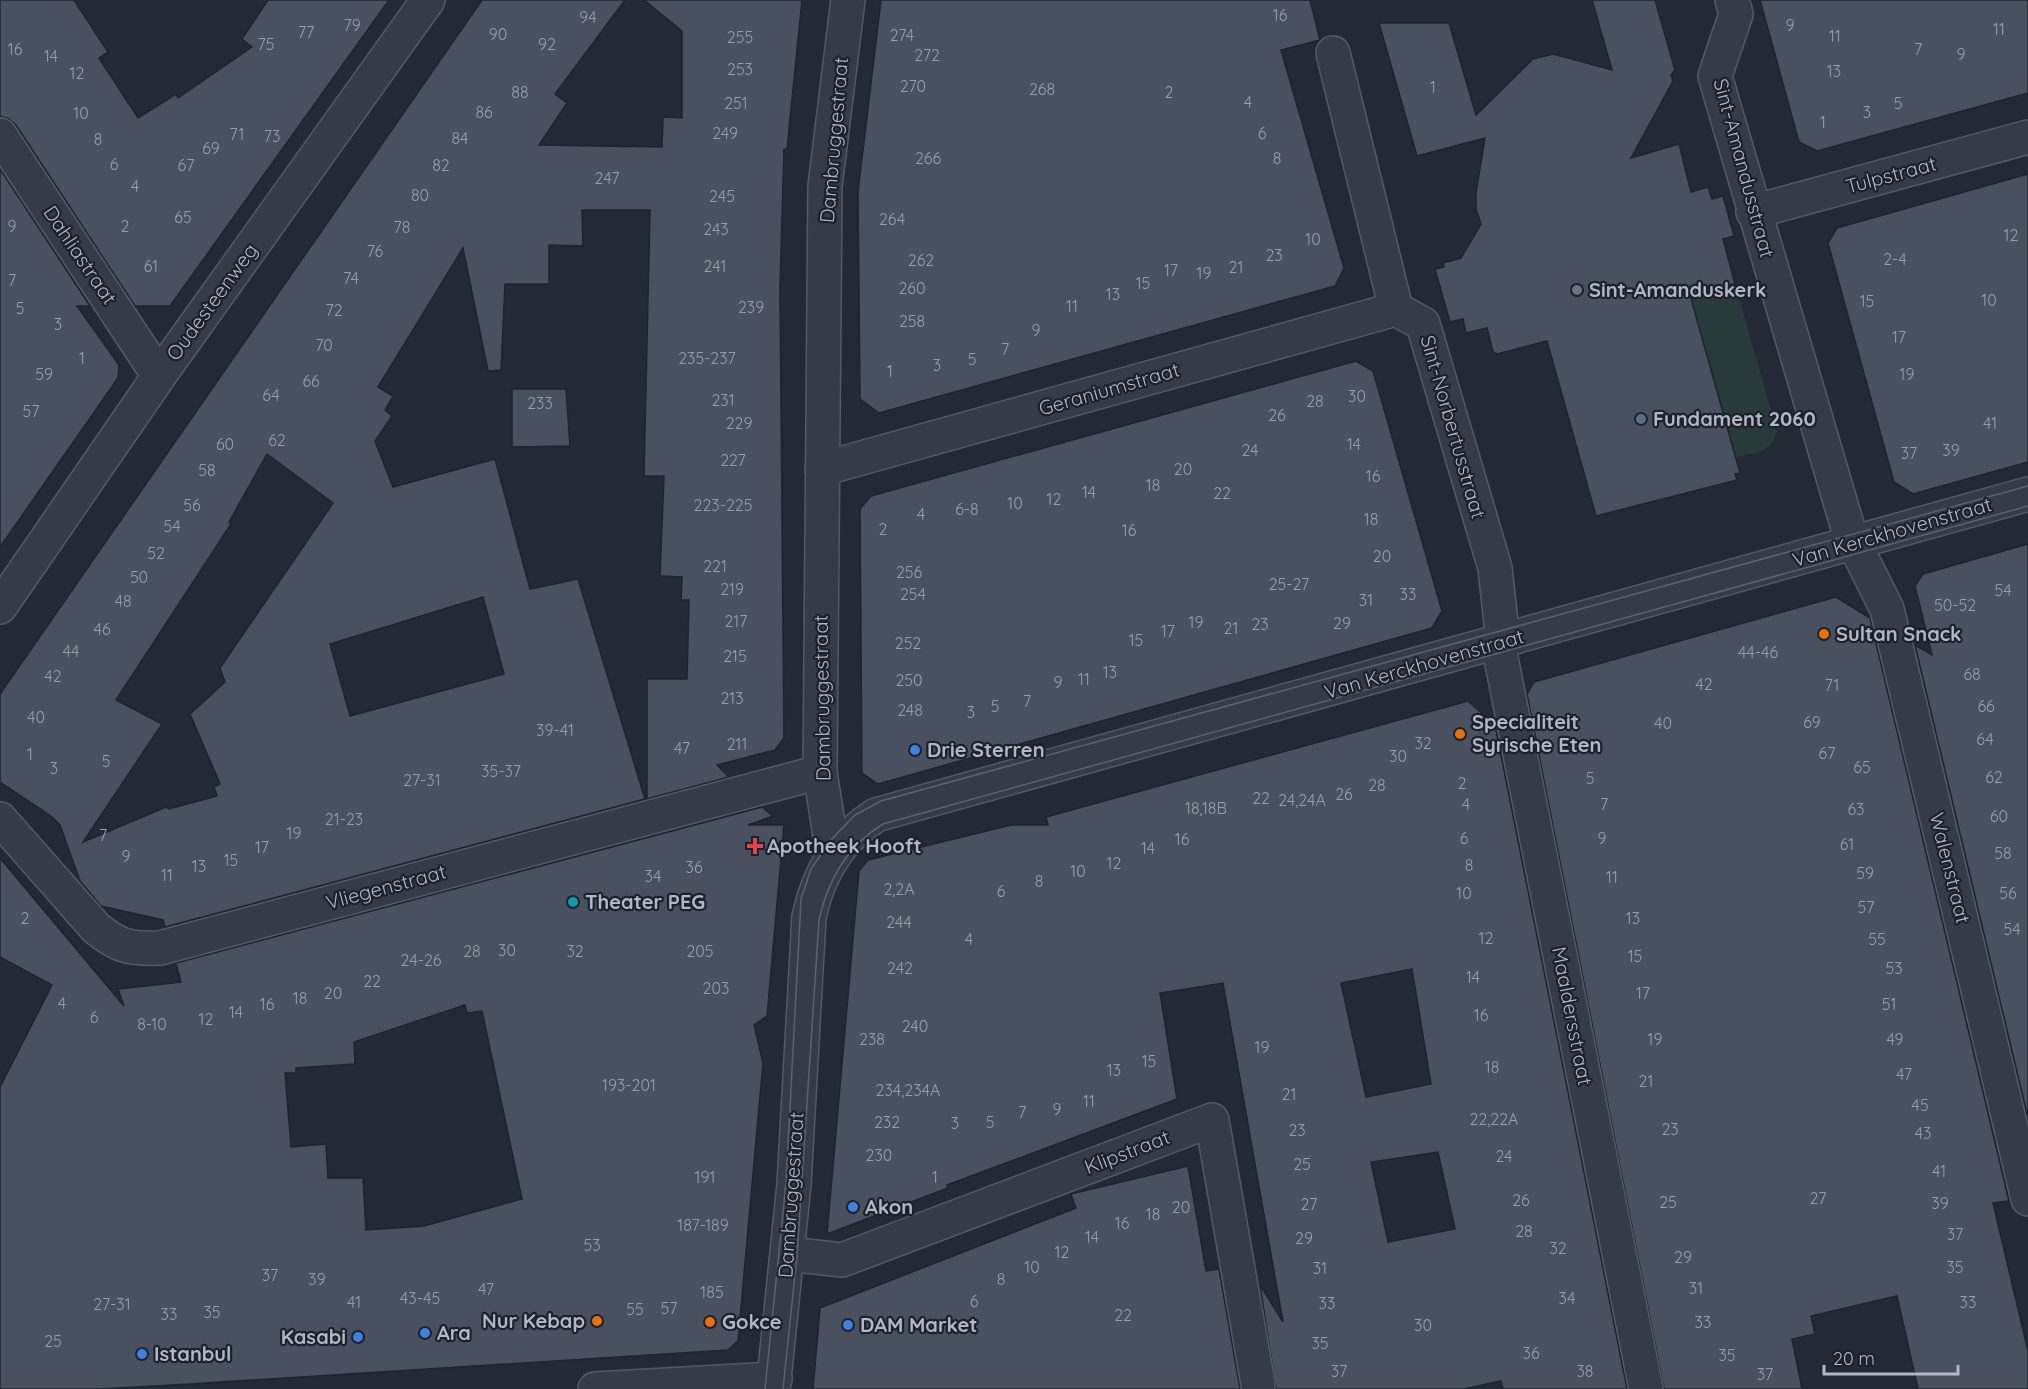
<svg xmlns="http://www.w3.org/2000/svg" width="2028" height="1389" font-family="Quicksand,sans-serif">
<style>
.green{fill:#293a3b}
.building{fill:#495160;stroke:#1e232e;stroke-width:1.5;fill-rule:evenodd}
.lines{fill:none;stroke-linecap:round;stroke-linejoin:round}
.minor-casing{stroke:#545a65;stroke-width:36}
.minor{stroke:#363c47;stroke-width:33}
.tram{stroke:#5b6270;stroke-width:1.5}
.worship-dot{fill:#6b7280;stroke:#1c212c;stroke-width:2}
.service-dot{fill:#5c6f8a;stroke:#1c212c;stroke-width:2}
.food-dot{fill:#e8710a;stroke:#1c212c;stroke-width:2}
.shop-dot{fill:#3f7fe0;stroke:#1c212c;stroke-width:2}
.health-dot{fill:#e0444e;stroke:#1c212c;stroke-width:2}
.culture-dot{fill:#0f9aa8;stroke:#1c212c;stroke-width:2}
.labels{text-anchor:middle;stroke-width:4.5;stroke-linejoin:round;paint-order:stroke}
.number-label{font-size:16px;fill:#979eaa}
.street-label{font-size:20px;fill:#b1b7c3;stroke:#1c212c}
.poi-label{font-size:20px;font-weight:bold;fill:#b1b7c3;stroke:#1c212c;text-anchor:start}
</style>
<rect width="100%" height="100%" fill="#232a36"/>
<path class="green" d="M1735,284L1777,431C1772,453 1755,453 1736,457L1690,295Z"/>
<g class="building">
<polygon points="0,0 74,0 108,52 99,58 138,118 176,94 178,98 252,47 242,39 268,0 389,0 170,306 135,306 16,125 9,119 0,116"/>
<path d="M482,0H625L555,94L567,103L539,145L662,147L663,117L682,118V31L644,0H802L787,149H784L780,288L784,738L775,750L717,765L729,777L647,799V679H687L689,600H681L682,577L660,576L664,476H644L650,210H582L583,246L549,245V284H505L501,370L488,371L463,248L378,387L393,396L385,410L392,416L375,441L393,487L495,459L530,589L578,579L645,799L165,927L163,920L101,906L80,881L60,825L51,816L0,782V694ZM267,454L333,503L220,668L225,682L190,714L220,784L214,787L217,796L169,809L166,807L83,842L162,724L116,700L231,524L229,522ZM483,597L504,674L350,716L330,644Z"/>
<polygon points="881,0 1310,0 1320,40 1281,50 1344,268 1335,286 879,413 860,399 858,192"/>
<polygon points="1592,0 1655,0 1675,70 1671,75 1673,81 1631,158 1679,144 1691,192 1708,187 1712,199 1723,196 1734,236 1723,239 1735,284 1690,295 1740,473 1735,474 1737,480 1596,516 1547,341 1497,354 1493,352 1487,328 1466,333 1463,319 1450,322 1435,269 1444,267 1443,263 1461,258 1481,224 1476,209 1476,193 1485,138 1417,156 1379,23 1449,23 1476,115 1533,59 1553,54 1612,70"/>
<polygon points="1760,0 2028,0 2028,93 1817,151 1799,142"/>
<polygon points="0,169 90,306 77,306 119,365 118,378 0,547"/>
<polygon points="2028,174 2028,462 1913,494 1894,482 1828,243 1837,228"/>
<polygon points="1356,361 1373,371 1442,611 1432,628 878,784 862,773 860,509 871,496"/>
<polygon points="512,389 566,389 570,446 512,447"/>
<polygon points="2028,544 2028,1118 1915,645 1932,655 1915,586 1923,574"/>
<polygon points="1836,597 1870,618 2009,1201 1993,1203 2028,1351 2028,1389 1918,1389 1897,1296 1811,1316 1815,1334 1792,1339 1802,1389 1664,1389 1527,694 1534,682"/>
<path d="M1468,701L1495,725L1627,1389H1503L1501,1381L1464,1389H1276L1260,1285L1283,1322L1223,983L1160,993L1177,1099L947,1185L948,1188L827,1234L859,871L868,860L1011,825H1048L1046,817ZM1412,969L1431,1084L1366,1097L1341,983ZM1438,1152L1455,1229L1388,1242L1371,1162Z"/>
<path d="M762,807L773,816L748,825H784L767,1016L754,1025L763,1063L738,1341L728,1350L190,1384L100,1389H0V1087L52,985L0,957V858L124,1006L118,989L181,982L176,963ZM465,1005L467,1013L482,1011L522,1199L424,1226L366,1230L363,1178H328L326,1144L291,1147L285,1073H296V1068L355,1064L354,1042Z"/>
<polygon points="1188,1166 1206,1271 1219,1269 1240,1389 813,1389 820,1308 1076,1208 1071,1194"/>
</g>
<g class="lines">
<g class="minor-casing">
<g id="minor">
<polyline points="1732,0 1736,14 1715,76 1850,535 1887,609 2028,1199"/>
<polyline points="1333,53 1396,309 1423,324 1495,568 1502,632 1500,653 1646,1389"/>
<polyline points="0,135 159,376"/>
<polyline points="1753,212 2028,137"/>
<polyline points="822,469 1396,309"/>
<polyline points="0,607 159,376 428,0"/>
<path d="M0,819L96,928C119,947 130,949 160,948L820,772"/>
<polyline points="833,855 820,772 825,186 848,0"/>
<polyline points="788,1254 842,1260 1212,1120 1258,1384"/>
<polyline points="595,1389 775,1379"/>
<path d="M773,1389L794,1184L809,917C818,874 838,839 876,815L2028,494"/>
</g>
</g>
<use href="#minor" class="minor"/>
<g class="tram">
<polyline points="765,1389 786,1183 801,899 811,869 831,840 855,815 881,801 2028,486"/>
<path d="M783,1389L797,1256L819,920C828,879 847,846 883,824L2028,506"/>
</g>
</g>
<circle class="worship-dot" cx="1577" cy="290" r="6"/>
<circle class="service-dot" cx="1641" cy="419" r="6"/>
<g class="food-dot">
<circle cx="1824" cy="634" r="6"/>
<circle cx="1460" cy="734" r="6"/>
<circle cx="597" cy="1321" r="6"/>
<circle cx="710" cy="1322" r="6"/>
</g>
<g class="shop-dot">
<circle cx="915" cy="750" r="6"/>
<circle cx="853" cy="1207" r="6"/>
<circle cx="848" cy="1325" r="6"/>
<circle cx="425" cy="1333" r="6"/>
<circle cx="358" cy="1337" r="6"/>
<circle cx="142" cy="1354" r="6"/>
</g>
<path class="health-dot" d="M752 837h6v6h6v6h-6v6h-6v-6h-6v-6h6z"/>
<circle class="culture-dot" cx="573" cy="902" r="6"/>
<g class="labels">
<g class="number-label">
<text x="1280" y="21">16</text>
<text x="588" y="23">94</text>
<text x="352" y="31">79</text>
<text x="1790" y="31">9</text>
<text x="1999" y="35">11</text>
<text x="306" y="38">77</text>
<text x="498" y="40">90</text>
<text x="902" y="41">274</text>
<text x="1835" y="42">11</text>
<text x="740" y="43">255</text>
<text x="266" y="50">75</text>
<text x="547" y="50">92</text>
<text x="15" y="55">16</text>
<text x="1918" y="55">7</text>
<text x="1961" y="60">9</text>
<text x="927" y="61">272</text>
<text x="51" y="62">14</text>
<text x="740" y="75">253</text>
<text x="1834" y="77">13</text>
<text x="77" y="79">12</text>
<text x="913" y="92">270</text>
<text x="1433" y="93">1</text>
<text x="1042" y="95">268</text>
<text x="520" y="98">88</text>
<text x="1169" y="98">2</text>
<text x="1248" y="108">4</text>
<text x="736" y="109">251</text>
<text x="1898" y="109">5</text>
<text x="484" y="118">86</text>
<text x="1867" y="118">3</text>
<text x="81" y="119">10</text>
<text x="1823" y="128">1</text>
<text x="725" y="139">249</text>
<text x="1262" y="139">6</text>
<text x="237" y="140">71</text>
<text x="272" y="142">73</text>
<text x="460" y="144">84</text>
<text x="98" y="145">8</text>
<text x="211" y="154">69</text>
<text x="928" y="164">266</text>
<text x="1277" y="164">8</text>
<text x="114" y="170">6</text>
<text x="186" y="171">67</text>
<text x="441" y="171">82</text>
<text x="607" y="184">247</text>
<text x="135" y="192">4</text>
<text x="420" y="201">80</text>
<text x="722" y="202">245</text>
<text x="183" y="223">65</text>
<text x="892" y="225">264</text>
<text x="12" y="232">9</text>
<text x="125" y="232">2</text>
<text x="402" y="233">78</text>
<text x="716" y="235">243</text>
<text x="2011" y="241">12</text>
<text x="1313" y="245">10</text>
<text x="375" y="257">76</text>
<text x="1274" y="261">23</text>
<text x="1895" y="265">2-4</text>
<text x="921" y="266">262</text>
<text x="151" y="272">61</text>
<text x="715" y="272">241</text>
<text x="1236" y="273">21</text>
<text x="1171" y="276">17</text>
<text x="1204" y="279">19</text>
<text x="351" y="284">74</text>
<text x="12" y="286">7</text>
<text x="1143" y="289">15</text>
<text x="912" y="294">260</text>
<text x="1113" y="300">13</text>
<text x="1989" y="306">10</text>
<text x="1867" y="307">15</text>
<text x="1072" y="312">11</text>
<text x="751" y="313">239</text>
<text x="20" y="314">5</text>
<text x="334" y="316">72</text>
<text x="912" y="327">258</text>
<text x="58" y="330">3</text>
<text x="1036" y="336">9</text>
<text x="1899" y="343">17</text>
<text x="324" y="351">70</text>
<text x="1005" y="355">7</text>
<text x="82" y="364">1</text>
<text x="707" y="364">235-237</text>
<text x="972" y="365">5</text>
<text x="937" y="371">3</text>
<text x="890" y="377">1</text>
<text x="44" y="380">59</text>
<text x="1907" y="380">19</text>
<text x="311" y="387">66</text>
<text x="271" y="401">64</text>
<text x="1357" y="402">30</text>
<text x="723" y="406">231</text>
<text x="1315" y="407">28</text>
<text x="540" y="409">233</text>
<text x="31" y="417">57</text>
<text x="1277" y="421">26</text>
<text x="739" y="429">229</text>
<text x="1990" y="429">41</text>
<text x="277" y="446">62</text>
<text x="225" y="450">60</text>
<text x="1354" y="450">14</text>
<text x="1250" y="456">24</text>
<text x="1951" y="456">39</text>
<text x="1909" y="459">37</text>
<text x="733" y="466">227</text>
<text x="1183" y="475">20</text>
<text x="207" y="476">58</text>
<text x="1373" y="482">16</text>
<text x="1153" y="491">18</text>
<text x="1089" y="498">14</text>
<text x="1222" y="499">22</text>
<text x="1054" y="505">12</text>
<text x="1015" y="509">10</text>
<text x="192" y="511">56</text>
<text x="723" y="511">223-225</text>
<text x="967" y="515">6-8</text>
<text x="921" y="520">4</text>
<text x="1371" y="525">18</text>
<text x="172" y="532">54</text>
<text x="883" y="535">2</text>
<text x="1129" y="536">16</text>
<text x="156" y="559">52</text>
<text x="1382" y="562">20</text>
<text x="715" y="572">221</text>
<text x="909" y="578">256</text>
<text x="139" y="583">50</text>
<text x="1289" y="590">25-27</text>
<text x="732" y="595">219</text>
<text x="2003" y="596">54</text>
<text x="913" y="600">254</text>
<text x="1408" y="600">33</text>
<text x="1366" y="606">31</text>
<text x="123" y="607">48</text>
<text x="1955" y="611">50-52</text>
<text x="736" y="627">217</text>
<text x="1196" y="628">19</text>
<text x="1342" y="629">29</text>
<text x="1260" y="630">23</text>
<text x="1231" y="634">21</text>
<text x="102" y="635">46</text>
<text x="1168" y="637">17</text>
<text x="1136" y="646">15</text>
<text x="908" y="649">252</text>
<text x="71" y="657">44</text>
<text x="1758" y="658">44-46</text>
<text x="735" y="662">215</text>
<text x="1110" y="678">13</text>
<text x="1972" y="680">68</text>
<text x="53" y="682">42</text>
<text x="1084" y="685">11</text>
<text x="909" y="686">250</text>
<text x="1058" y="688">9</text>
<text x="1704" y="690">42</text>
<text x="1832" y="691">71</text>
<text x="732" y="704">213</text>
<text x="1027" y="707">7</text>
<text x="995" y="712">5</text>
<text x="1986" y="712">66</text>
<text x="910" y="716">248</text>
<text x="971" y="718">3</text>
<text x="36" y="723">40</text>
<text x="1812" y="728">69</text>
<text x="1663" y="729">40</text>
<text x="555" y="736">39-41</text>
<text x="1985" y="745">64</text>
<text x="1423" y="749">32</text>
<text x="737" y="750">211</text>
<text x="682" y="754">47</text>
<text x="1827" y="759">67</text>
<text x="30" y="760">1</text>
<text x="1398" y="762">30</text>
<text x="106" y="767">5</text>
<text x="1862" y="773">65</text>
<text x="54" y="774">3</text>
<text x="501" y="777">35-37</text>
<text x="1994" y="783">62</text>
<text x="1590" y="784">5</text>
<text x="422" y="786">27-31</text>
<text x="1462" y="789">2</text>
<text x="1377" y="791">28</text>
<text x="1344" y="800">26</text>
<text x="1261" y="804">22</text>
<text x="1302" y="806">24,24A</text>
<text x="1466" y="810">4</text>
<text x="1604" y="810">7</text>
<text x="1206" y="814">18,18B</text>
<text x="1856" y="815">63</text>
<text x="1999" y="822">60</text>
<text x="344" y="825">21-23</text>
<text x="294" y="839">19</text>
<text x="103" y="841">7</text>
<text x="1464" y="844">6</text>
<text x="1602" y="844">9</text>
<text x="1182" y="845">16</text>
<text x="1847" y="850">61</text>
<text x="262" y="853">17</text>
<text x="1148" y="854">14</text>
<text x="2003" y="859">58</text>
<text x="126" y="862">9</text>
<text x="231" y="866">15</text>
<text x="1114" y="869">12</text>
<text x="1469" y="871">8</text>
<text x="199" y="872">13</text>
<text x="694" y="873">36</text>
<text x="1078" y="877">10</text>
<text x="1865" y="879">59</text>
<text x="167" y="881">11</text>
<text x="653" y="882">34</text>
<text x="1612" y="883">11</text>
<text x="1039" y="887">8</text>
<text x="899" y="895">2,2A</text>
<text x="1001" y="897">6</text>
<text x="1464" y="899">10</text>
<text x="2008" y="899">56</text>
<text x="1866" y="913">57</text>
<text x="25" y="924">2</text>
<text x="1633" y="924">13</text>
<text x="899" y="928">244</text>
<text x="2012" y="935">54</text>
<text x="1486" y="944">12</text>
<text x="969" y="945">4</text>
<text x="1877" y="945">55</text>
<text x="507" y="956">30</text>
<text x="472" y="957">28</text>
<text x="575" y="957">32</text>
<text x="700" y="957">205</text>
<text x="1635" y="962">15</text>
<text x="421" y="966">24-26</text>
<text x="900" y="974">242</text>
<text x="1894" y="974">53</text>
<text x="1473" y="983">14</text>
<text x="372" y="987">22</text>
<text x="716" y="994">203</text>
<text x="333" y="999">20</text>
<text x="1643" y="999">17</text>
<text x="300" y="1004">18</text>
<text x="62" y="1009">4</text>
<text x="267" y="1010">16</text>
<text x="1889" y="1010">51</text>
<text x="236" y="1018">14</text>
<text x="1481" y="1021">16</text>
<text x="94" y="1023">6</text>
<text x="206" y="1025">12</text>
<text x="152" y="1030">8-10</text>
<text x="915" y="1032">240</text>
<text x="872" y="1045">238</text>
<text x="1655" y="1045">19</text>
<text x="1895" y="1045">49</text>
<text x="1262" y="1053">19</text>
<text x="1149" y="1067">15</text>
<text x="1492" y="1073">18</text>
<text x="1114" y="1076">13</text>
<text x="1904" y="1080">47</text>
<text x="1646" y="1087">21</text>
<text x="629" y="1091">193-201</text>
<text x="908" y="1096">234,234A</text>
<text x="1289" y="1100">21</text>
<text x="1089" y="1107">11</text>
<text x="1920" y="1111">45</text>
<text x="1057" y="1115">9</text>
<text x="1022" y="1118">7</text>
<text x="1494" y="1125">22,22A</text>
<text x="887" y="1128">232</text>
<text x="990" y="1128">5</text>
<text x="955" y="1129">3</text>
<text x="1670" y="1135">23</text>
<text x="1297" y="1136">23</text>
<text x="1923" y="1139">43</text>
<text x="879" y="1161">230</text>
<text x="1504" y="1162">24</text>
<text x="1302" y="1170">25</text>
<text x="1939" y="1177">41</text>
<text x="705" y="1183">191</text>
<text x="935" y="1183">1</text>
<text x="1818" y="1204">27</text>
<text x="1521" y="1206">26</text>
<text x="1668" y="1208">25</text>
<text x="1940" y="1209">39</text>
<text x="1309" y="1210">27</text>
<text x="1181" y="1213">20</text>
<text x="1153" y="1220">18</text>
<text x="1122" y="1229">16</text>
<text x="703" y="1231">187-189</text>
<text x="1524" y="1237">28</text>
<text x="1955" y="1240">37</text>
<text x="1092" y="1243">14</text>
<text x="1304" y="1244">29</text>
<text x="592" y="1251">53</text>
<text x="1558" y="1254">32</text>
<text x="1062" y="1258">12</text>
<text x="1683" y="1263">29</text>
<text x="1032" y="1273">10</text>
<text x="1955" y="1273">35</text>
<text x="1320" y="1274">31</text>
<text x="270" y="1281">37</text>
<text x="317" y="1285">39</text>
<text x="1001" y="1285">8</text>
<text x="1696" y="1294">31</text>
<text x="486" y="1295">47</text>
<text x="712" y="1298">185</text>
<text x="420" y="1304">43-45</text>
<text x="1567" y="1304">34</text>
<text x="974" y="1307">6</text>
<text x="354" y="1308">41</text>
<text x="1968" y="1308">33</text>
<text x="1327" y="1309">33</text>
<text x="112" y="1310">27-31</text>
<text x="669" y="1314">57</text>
<text x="635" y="1315">55</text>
<text x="212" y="1318">35</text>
<text x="169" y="1320">33</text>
<text x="1123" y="1321">22</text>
<text x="1703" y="1328">33</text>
<text x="1423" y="1331">30</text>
<text x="53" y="1347">25</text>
<text x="1320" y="1349">35</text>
<text x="1531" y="1359">36</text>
<text x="1727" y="1361">35</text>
<text x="1339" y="1377">37</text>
<text x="1585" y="1377">38</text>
<text x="1765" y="1380">37</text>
</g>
<g class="street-label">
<text transform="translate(834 140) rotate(-85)" y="7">Dambruggestraat</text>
<text transform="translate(1744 168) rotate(75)" y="7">Sint-Amandusstraat</text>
<text transform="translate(1891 175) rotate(-15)" y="7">Tulpstraat</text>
<text transform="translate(80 255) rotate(56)" y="7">Dahliastraat</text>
<text transform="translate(212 302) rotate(-54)" y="7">Oudesteenweg</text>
<text transform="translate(1109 389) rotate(-16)" y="7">Geraniumstraat</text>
<text transform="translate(1453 427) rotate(74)" y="7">Sint-Norbertusstraat</text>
<text transform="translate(1892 532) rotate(-16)" y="7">Van Kerckhovenstraat</text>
<text transform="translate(1424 664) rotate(-16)" y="7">Van Kerckhovenstraat</text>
<text transform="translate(822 698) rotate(-91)" y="7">Dambruggestraat</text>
<text transform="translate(1950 868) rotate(76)" y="7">Walenstraat</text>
<text transform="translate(386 887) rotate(-15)" y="7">Vliegenstraat</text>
<text transform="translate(1572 1016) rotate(79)" y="7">Maaldersstraat</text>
<text transform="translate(1127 1152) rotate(-21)" y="7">Klipstraat</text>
<text transform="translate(791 1195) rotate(-86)" y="7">Dambruggestraat</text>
</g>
<g class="poi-label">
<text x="1589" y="297">Sint-Amanduskerk</text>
<text x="1653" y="426">Fundament 2060</text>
<text x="1836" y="641">Sultan Snack</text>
<text x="1472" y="729">Specialiteit<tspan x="1472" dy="23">Syrische Eten</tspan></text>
<text x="927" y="757">Drie Sterren</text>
<text x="767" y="853">Apotheek Hooft</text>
<text x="585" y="909">Theater PEG</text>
<text x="865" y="1214">Akon</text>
<text x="585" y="1328" text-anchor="end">Nur Kebap</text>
<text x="722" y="1329">Gokce</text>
<text x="860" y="1332">DAM Market</text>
<text x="437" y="1340">Ara</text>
<text x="346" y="1344" text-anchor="end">Kasabi</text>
<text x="154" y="1361">Istanbul</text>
</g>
</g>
<path d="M1824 1365v9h134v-9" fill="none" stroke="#b1b7c3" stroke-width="3"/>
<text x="1833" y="1365" font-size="18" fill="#b1b7c3" stroke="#1c212c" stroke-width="4.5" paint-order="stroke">20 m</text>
</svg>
